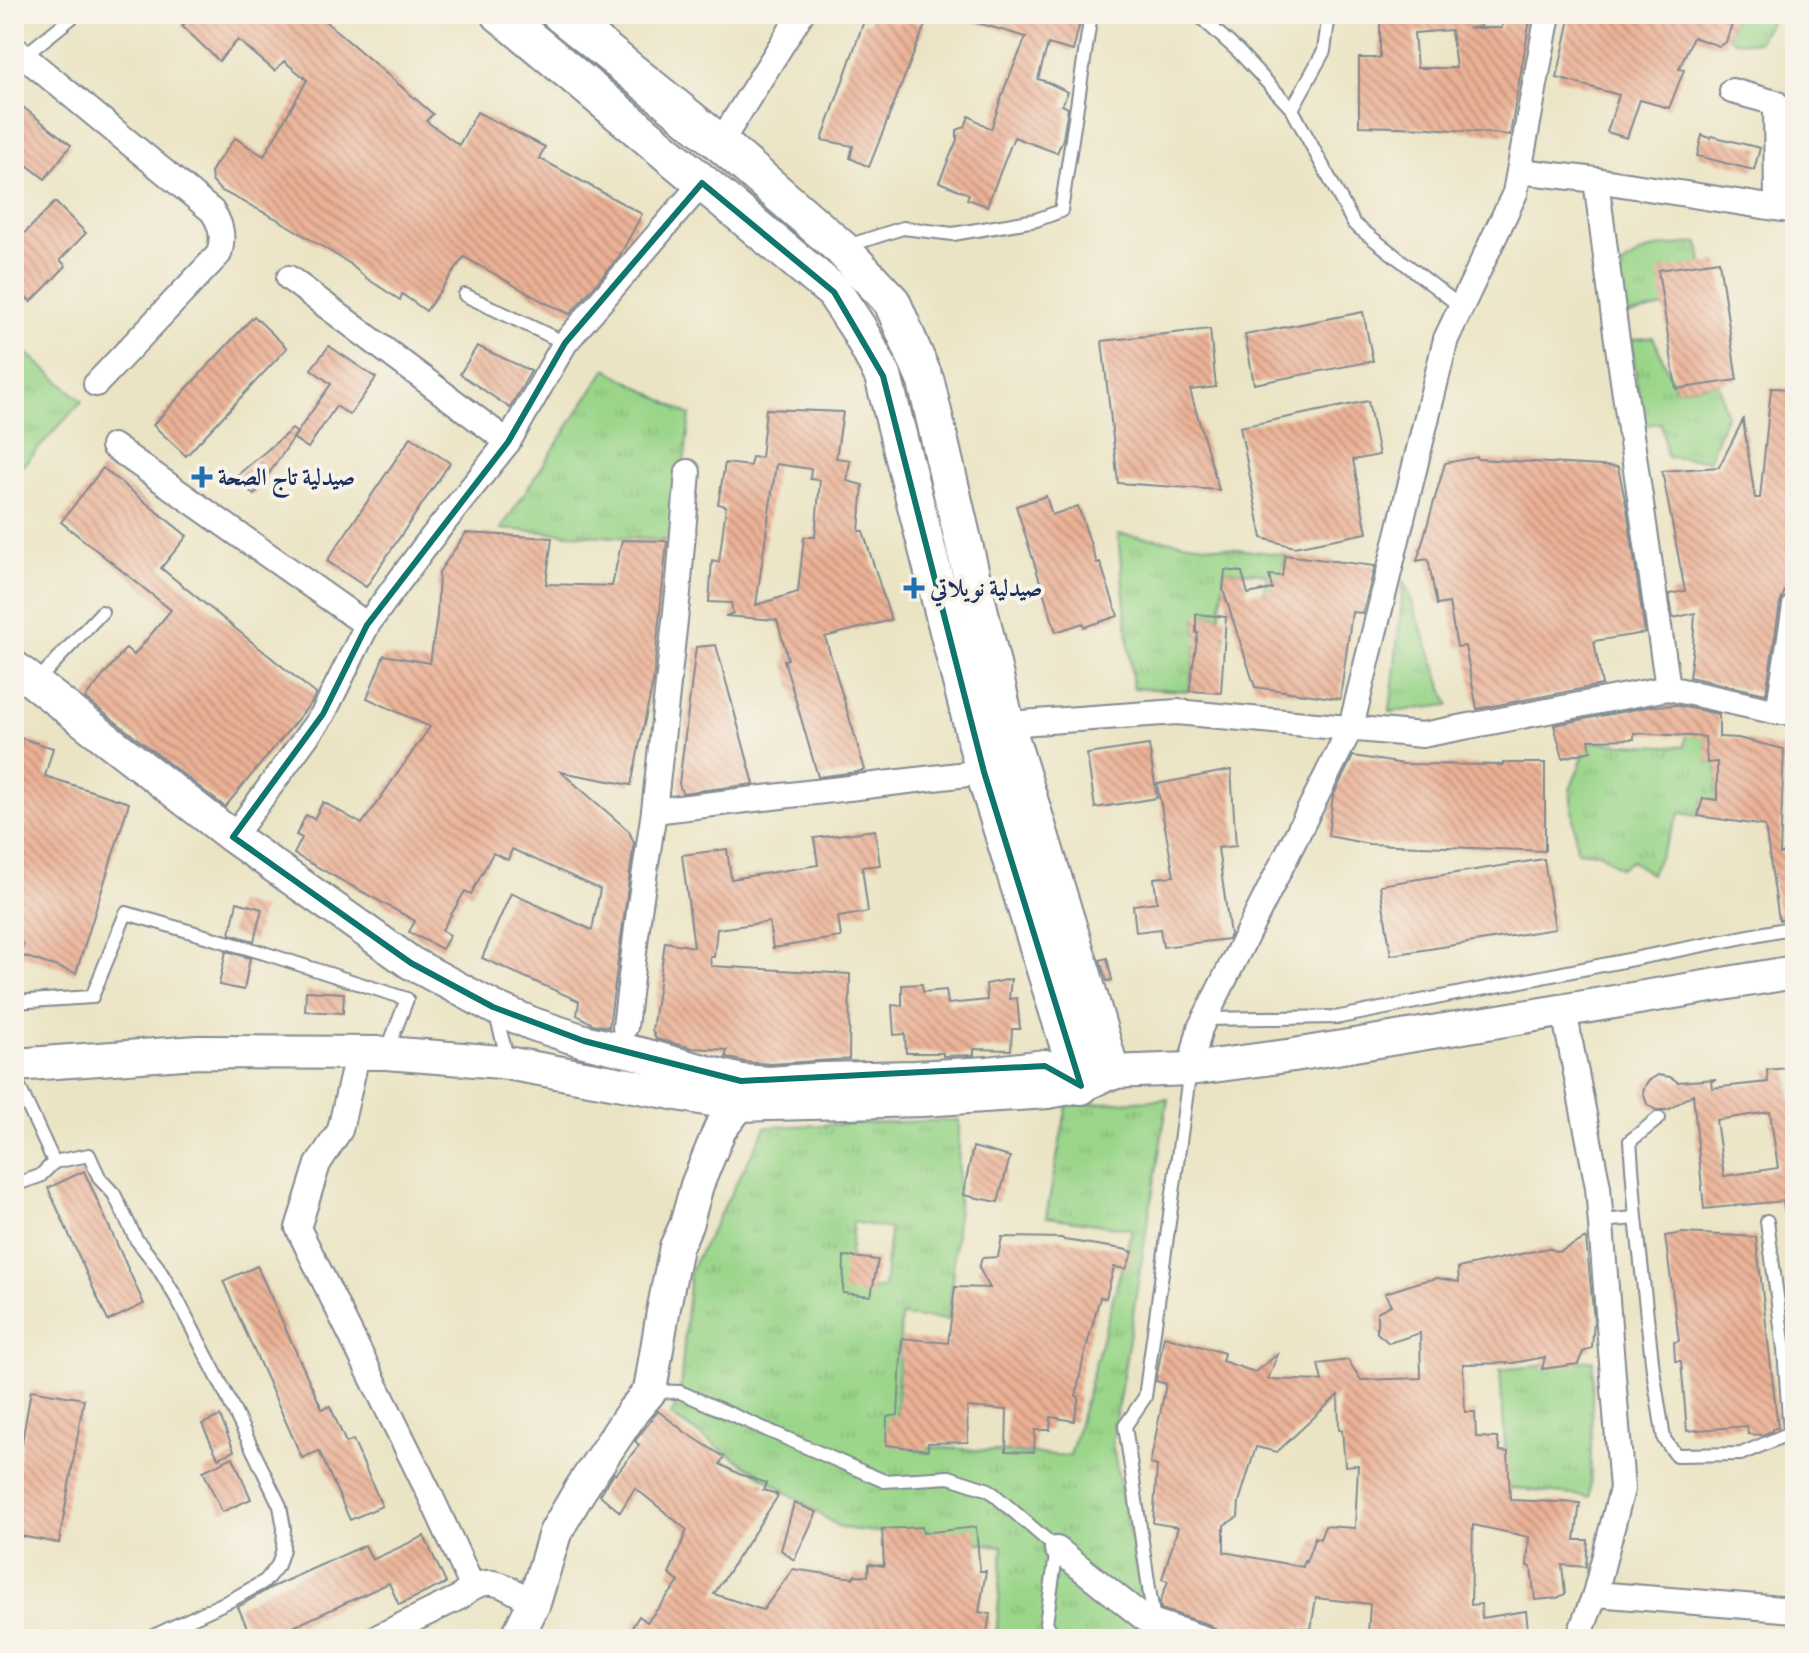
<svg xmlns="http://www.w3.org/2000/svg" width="1809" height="1653" font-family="Vollkorn,Amiri,serif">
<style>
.grass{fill:url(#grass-tufts);stroke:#5a8274;stroke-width:2;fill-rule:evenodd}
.building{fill:url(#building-back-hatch);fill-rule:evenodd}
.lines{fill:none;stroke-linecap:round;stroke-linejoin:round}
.lane-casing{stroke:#838a91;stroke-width:16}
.street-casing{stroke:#838a91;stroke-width:28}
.secondary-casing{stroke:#838a91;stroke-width:36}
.primary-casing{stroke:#838a91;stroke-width:40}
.lane{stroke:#fff;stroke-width:12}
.street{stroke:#fff;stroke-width:24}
.secondary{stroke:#fff;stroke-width:32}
.primary{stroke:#fff;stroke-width:36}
.marked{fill:none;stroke:#0f766e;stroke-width:6;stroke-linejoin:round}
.poi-dot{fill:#1f6fb2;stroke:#f7f3e8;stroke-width:3}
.labels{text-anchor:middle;stroke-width:8;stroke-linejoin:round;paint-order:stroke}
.poi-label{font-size:24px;font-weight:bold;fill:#1b2f5e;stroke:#f7f3e8;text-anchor:start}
</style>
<defs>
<pattern id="grass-tufts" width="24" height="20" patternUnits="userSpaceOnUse" patternTransform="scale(2)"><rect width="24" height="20" fill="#9ad589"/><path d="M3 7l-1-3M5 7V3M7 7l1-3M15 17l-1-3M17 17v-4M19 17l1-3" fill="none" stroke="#84b779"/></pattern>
<pattern id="building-back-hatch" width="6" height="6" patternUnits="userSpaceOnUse" patternTransform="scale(2)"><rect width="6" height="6" fill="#ebb195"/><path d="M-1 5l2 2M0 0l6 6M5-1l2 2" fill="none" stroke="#be907d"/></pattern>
</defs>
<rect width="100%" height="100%" fill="#f7f3e8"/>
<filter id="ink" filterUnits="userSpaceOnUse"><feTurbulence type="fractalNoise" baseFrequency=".0125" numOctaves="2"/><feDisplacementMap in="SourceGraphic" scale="16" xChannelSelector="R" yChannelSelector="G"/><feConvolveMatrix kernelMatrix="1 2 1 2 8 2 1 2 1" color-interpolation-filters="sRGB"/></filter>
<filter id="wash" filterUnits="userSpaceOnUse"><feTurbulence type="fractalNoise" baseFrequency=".006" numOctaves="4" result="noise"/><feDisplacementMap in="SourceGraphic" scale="32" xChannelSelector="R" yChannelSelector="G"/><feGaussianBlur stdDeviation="1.8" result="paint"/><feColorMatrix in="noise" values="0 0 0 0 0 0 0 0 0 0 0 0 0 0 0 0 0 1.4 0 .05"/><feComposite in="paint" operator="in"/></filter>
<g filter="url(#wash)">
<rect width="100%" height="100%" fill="#ebe4c4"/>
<g class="grass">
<polygon points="1731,14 1775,14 1758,42 1734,41 1728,36 1734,18 1731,16"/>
<path d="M1699,243L1702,264L1664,307L1622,316L1618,286L1620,268C1646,244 1666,246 1699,243Z"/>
<polygon points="1653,337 1676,389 1719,383 1726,415 1709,460 1667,457 1661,423 1642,425 1631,340"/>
<polygon points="14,342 82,401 14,475"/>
<polygon points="606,369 690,415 675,541 501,529"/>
<polygon points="1118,534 1285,555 1283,567 1301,569 1263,600 1267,574 1225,570 1220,616 1196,615 1196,633 1225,634 1224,647 1196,646 1189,691 1133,688"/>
<polygon points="1404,580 1449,705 1390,712"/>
<polygon points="1688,725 1704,725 1708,763 1717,762 1717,800 1703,799 1698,816 1680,813 1651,874 1632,861 1620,868 1600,853 1577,851 1570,790 1583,757 1586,742 1684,747"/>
<path d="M1168,1099L1112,1443L1141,1593L1130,1639H996L1003,1546L841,1528L671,1416L680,1392L690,1271L766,1127L959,1120L958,1205L949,1320L901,1316L895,1445L1070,1456L1132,1229L1046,1217L1067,1105ZM853,1222L890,1229L884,1289L847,1285Z"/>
<polygon points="1593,1360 1590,1497 1508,1488 1500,1370"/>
</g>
<g id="blocks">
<g class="building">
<polygon points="193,14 317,14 433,114 426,121 459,145 477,112 545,147 539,158 642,214 619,257 570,314 544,302 464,257 426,311 402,294 400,300 366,278 349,263 277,219 220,190 212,181 211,173 215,165 235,138 264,156 307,80 284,61 275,71 238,40 219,61 182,26"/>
<polygon points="872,14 898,23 902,16 925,25 869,167 850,158 853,146 822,140 864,21 868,23"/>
<polygon points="964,14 1082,14 1073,51 1048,44 1038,79 1047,82 1068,92 1062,105 1068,108 1063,139 1057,153 1014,137 987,206 967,199 969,194 939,182 957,140 957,130 965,127 969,116 991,129 1005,87 1026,37 964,19"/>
<path d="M1380,14H1479L1480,27L1468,28H1502L1503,14H1531L1510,135L1430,128L1359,126V58H1380ZM1451,30L1456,68H1417L1414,33Z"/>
<polygon points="1571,14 1725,14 1734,18 1726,42 1719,46 1693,37 1679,69 1684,70 1669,108 1640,100 1627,138 1607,132 1619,95 1557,78"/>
<polygon points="14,100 71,145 45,179 14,155"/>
<polygon points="1702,135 1710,138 1712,136 1760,148 1754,170 1697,156"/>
<polygon points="55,202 86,233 60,260 66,266 31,302 14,285 14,244"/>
<polygon points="1719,261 1737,380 1676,389 1658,270"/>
<polygon points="1363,312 1373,361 1254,384 1245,335"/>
<polygon points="254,316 287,348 186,456 153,425"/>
<polygon points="1210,329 1216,387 1190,390 1219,490 1118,483 1102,341"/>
<polygon points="329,346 376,378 350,415 336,406 308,448 293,438 331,384 311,369"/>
<polygon points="477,346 531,371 510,408 460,374"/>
<polygon points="1771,388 1795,389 1795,430 1791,452 1795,452 1795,473 1792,493 1795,494 1789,538 1791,538 1788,590 1785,590 1780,604 1766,694 1689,677 1693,647 1695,613 1673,618 1669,594 1685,591 1662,471 1719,467 1743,420 1755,498 1760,498"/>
<polygon points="1368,401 1379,455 1353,460 1367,533 1294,547 1262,538 1240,427"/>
<path d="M766,409L843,412L836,458L850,460L847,481L863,485L859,531H863L891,620L825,637L865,770L857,772L818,777L784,660L788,659L777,620L725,616L733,613L731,603L709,602L712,560L719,562L726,506L718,504L725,463L750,466L752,457L761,458ZM776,464L811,469L810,479L820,480L815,537H804L798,592L756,605Z"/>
<polygon points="292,429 297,433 254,495 234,478"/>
<polygon points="411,437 450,463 366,587 327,561"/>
<polygon points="1477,457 1478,459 1618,467 1627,509 1645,633 1594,641 1602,685 1477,709 1465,646 1457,647 1449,603 1437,605 1428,559 1417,561 1445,463"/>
<polygon points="103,468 187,536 161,568 316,694 312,702 225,807 85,698 126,648 134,655 171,610 61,522"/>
<polygon points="1046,496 1052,515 1078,506 1097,563 1100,562 1118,616 1084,627 1083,623 1056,632 1016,506"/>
<polygon points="466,533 552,538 546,584 612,586 622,540 667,541 653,682 631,785 561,772 629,831 634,843 609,1027 593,1024 577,1015 579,1001 482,958 511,893 592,930 600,889 512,849 508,860 493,853 471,894 465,891 442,930 450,935 442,949 409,932 415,921 294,854 302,838 296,835 306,815 314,819 323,802 362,824 430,727 367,698 384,655 430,663 437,616 439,572"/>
<polygon points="1285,555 1375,566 1363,613 1352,612 1340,699 1255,687 1223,590 1225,570 1242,572 1248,594 1272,589 1269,575 1282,576"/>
<polygon points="1196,614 1226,617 1221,693 1189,691 1198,633 1196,633"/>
<polygon points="716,645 754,784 682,793 679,784 696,647"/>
<polygon points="1674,705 1719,714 1719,737 1738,738 1784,749 1780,854 1795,851 1795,918 1779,920 1765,826 1698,816 1703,798 1717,800 1717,762 1707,763 1705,737 1634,733 1634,739 1589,740 1591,751 1563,758 1554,725 1652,706"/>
<polygon points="14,736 53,748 45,776 129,803 76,973 20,955 23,944 14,942"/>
<polygon points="1149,745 1157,798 1095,808 1087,754"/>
<polygon points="1353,756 1404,764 1503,765 1503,763 1545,763 1545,851 1369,844 1328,836 1333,796"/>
<polygon points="1231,770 1236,846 1218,848 1230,935 1228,939 1163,947 1160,929 1136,932 1133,905 1157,902 1154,878 1174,876 1157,784"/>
<polygon points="875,830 880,865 862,867 868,912 838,917 841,937 773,948 769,922 717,929 714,957 710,957 711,966 850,974 849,1059 770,1064 744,1062 726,1057 727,1050 692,1048 656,1039 652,1030 665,942 694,947 682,855 727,849 731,879 818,865 814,838"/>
<polygon points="1544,859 1555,929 1391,955 1380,885"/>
<polygon points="237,902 262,909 254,941 230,934"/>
<polygon points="226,951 250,958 244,990 219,985"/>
<polygon points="1107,958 1112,980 1107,981 1100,960"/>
<polygon points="1011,979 1009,999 1017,998 1020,1029 1012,1029 1011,1050 974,1049 974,1055 943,1056 943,1053 906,1053 905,1034 894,1035 892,1005 902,1006 902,985 922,984 923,992 946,990 948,1004 987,1000 986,984"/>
<polygon points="306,991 344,993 343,1013 305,1011"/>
<path d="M1788,1068L1791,1098H1795V1210H1784L1783,1201L1704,1209L1693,1094L1668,1110H1656L1647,1104L1643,1092L1645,1086L1648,1081L1658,1075L1670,1077L1678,1082L1716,1079L1711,1082L1712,1088L1768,1082L1767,1070ZM1770,1112L1778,1168L1724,1176L1716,1120Z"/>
<polygon points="973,1147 1010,1157 998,1202 963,1195"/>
<polygon points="84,1171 144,1304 108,1321 48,1188"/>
<polygon points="1683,1233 1756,1237 1778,1428 1772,1429 1772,1431 1762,1435 1748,1434 1747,1426 1687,1431 1681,1361 1675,1361 1674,1342 1679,1341 1665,1236"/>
<polygon points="1002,1237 1062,1238 1064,1240 1123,1249 1133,1252 1126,1269 1114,1267 1106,1298 1100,1297 1083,1360 1076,1396 1079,1397 1074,1421 1051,1417 1050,1430 1035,1430 1034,1452 1006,1451 1007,1410 967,1407 968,1442 928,1443 928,1450 886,1445 887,1417 898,1415 902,1338 948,1343 955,1287 990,1288 979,1268 982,1258 998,1257"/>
<path d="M1586,1238L1594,1320L1592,1348L1583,1352L1578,1364L1542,1369L1545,1357L1513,1363L1463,1364L1465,1412H1475L1476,1437L1497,1438L1500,1451L1508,1452L1510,1500L1580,1503L1575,1540H1588L1586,1567L1562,1565L1565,1594L1557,1598L1535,1600L1531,1567L1527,1566L1529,1537L1473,1525L1471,1605L1481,1604L1482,1618L1526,1611L1529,1639H1396L1393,1636L1368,1634L1370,1604L1316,1598L1311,1629L1297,1627L1311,1639H1233L1219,1634L1216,1629L1210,1625L1161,1609L1160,1602L1168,1581L1162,1579L1178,1527L1153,1523L1157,1466L1150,1464L1166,1384L1156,1381L1164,1336L1224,1353L1222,1361L1255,1372L1278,1354L1268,1379L1322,1381L1318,1364L1348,1360L1361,1380L1421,1378L1420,1333L1389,1343L1377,1333V1312L1391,1305L1385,1293L1419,1282L1438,1278L1459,1282L1458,1268L1548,1248L1559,1252ZM1338,1395L1339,1430H1342L1345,1466L1358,1465L1355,1528L1325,1526L1320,1539L1315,1537L1306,1562L1304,1561L1303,1567L1224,1552V1525L1238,1517L1239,1502L1256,1447L1277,1452Z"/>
<polygon points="844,1256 878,1260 871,1296 843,1293"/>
<polygon points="257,1266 322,1409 330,1406 346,1443 353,1440 382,1506 350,1520 319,1451 302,1458 223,1281"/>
<polygon points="31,1390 84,1399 59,1543 14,1535 14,1489"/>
<polygon points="658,1411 685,1432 724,1457 720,1464 739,1474 766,1483 763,1490 777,1494 776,1495 778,1496 714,1594 763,1610 793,1569 853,1578 855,1575 868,1576 869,1564 884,1566 882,1529 922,1527 923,1533 976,1527 980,1571 986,1571 979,1612 990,1614 986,1639 625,1639 639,1616 647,1622 679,1582 669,1574 687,1530 635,1488 620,1512 600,1495 614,1473 616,1474 639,1445 635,1441"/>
<polygon points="220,1416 234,1451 218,1458 202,1424"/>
<polygon points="233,1457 251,1499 222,1512 203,1471"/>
<polygon points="794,1503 817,1512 794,1560 781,1550"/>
<polygon points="424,1536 446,1583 399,1605 389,1583 267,1639 252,1639 238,1607 272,1587 365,1545 372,1560"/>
</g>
</g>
</g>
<g filter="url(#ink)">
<use href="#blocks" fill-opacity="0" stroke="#838a91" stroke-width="2"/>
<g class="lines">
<g class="lane-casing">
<g id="lane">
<polyline points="1197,14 1238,51 1292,109 1354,224 1461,307"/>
<polyline points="14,30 19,14"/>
<polyline points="25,55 76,14"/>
<polyline points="1292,109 1324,51 1329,14"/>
<polyline points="844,247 903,228 953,234 1036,220 1061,211 1091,14"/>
<polyline points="465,295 565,343"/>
<polyline points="37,681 102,612"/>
<polyline points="14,1002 92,997 126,913 264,953 407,999 387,1051"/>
<polyline points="495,1012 505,1049 502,1059"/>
<polyline points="1205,1019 1340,1017 1795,927"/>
<polyline points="14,1076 54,1162"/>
<polyline points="14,1185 40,1176 54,1162 89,1155 100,1179 114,1194 136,1239 157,1266 177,1299 222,1386 280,1506 284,1528 283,1549 278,1565 265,1581 233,1599 147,1639"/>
<polyline points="1636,1218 1653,1370 1664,1439 1676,1455 1741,1454 1790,1433 1784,1349 1767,1221"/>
<polyline points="1600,1221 1636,1218 1630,1141 1659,1118"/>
<polyline points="652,1391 680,1392 884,1481 949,1477 989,1490 1057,1549 1046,1623 1056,1639"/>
<polyline points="1154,1622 1125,1426 1145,1397 1190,1069"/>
</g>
</g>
<g class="street-casing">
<g id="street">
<path d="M14,48L212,211C222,225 224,238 219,254L96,384"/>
<polyline points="1732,91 1776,103 1777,208"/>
<polyline points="720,143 801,14"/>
<polyline points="1520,171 1596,180 1795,211"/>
<polyline points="289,278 508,442"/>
<polyline points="113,446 367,625"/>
<polyline points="1668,688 1778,712 1795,712"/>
<polyline points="1778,712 1795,606"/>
<polyline points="1006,724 1177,712 1422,735 1668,688 1615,326 1596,180"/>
<polyline points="654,811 984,772"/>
<polyline points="233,837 323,714 367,625 425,546 508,442 565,343 702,183"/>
<polyline points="1564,1011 1598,1187 1622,1489 1595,1594 1795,1610"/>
<polyline points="625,1027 639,911 654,811 678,593 688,472"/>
<polyline points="357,1055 340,1130 318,1164 298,1228 432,1499 472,1586"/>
<polyline points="1190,1069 1200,1028 1351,727 1446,339 1515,193 1548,14"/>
<polyline points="1057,1549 1145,1619 1205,1639"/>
<path d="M374,1639L460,1597C489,1570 506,1587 534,1603"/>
<polyline points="1578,1639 1595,1594"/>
</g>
</g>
<g class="secondary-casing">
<g id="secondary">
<polyline points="14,667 233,837 411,963 493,1007 533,1024 584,1041 636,1053 741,1081 770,1083 822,1079 915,1077 988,1073 1045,1066 1081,1086"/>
<polyline points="14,1065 198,1052 386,1053 501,1062 739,1105 922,1100 1048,1092 1081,1086 1111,1072 1190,1069 1294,1055 1795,972"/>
<polyline points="516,1639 534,1603 555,1533 580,1490 633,1411 650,1391 663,1312 676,1247 686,1225 697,1185 720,1129 739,1105"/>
</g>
</g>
<g class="primary-casing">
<g id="primary">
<polyline points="500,14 834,292 858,328 883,376 984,772 1081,1086"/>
<polyline points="560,14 720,143 841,248 892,302 926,382 1006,724 1083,975 1111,1072"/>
</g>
</g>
<use href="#lane" class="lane"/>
<use href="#street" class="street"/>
<use href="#secondary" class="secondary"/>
<use href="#primary" class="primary"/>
</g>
</g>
<path class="marked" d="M702,183L834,292L883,376L984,772L1081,1086L1045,1066L741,1081L584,1041L493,1007L411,963L233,837L323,714L367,625L508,442L565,343Z"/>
<g class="poi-dot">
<path d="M198 465h8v8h8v8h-8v8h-8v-8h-8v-8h8z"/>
<path d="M910 576h8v8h8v8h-8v8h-8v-8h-8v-8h8z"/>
</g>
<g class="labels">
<g class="poi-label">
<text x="218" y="485">صيدلية تاج الصحة</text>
<text x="930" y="596">صيدلية نويلاتي</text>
</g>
</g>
<rect width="1809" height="1653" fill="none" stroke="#f7f3e8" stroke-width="48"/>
</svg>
